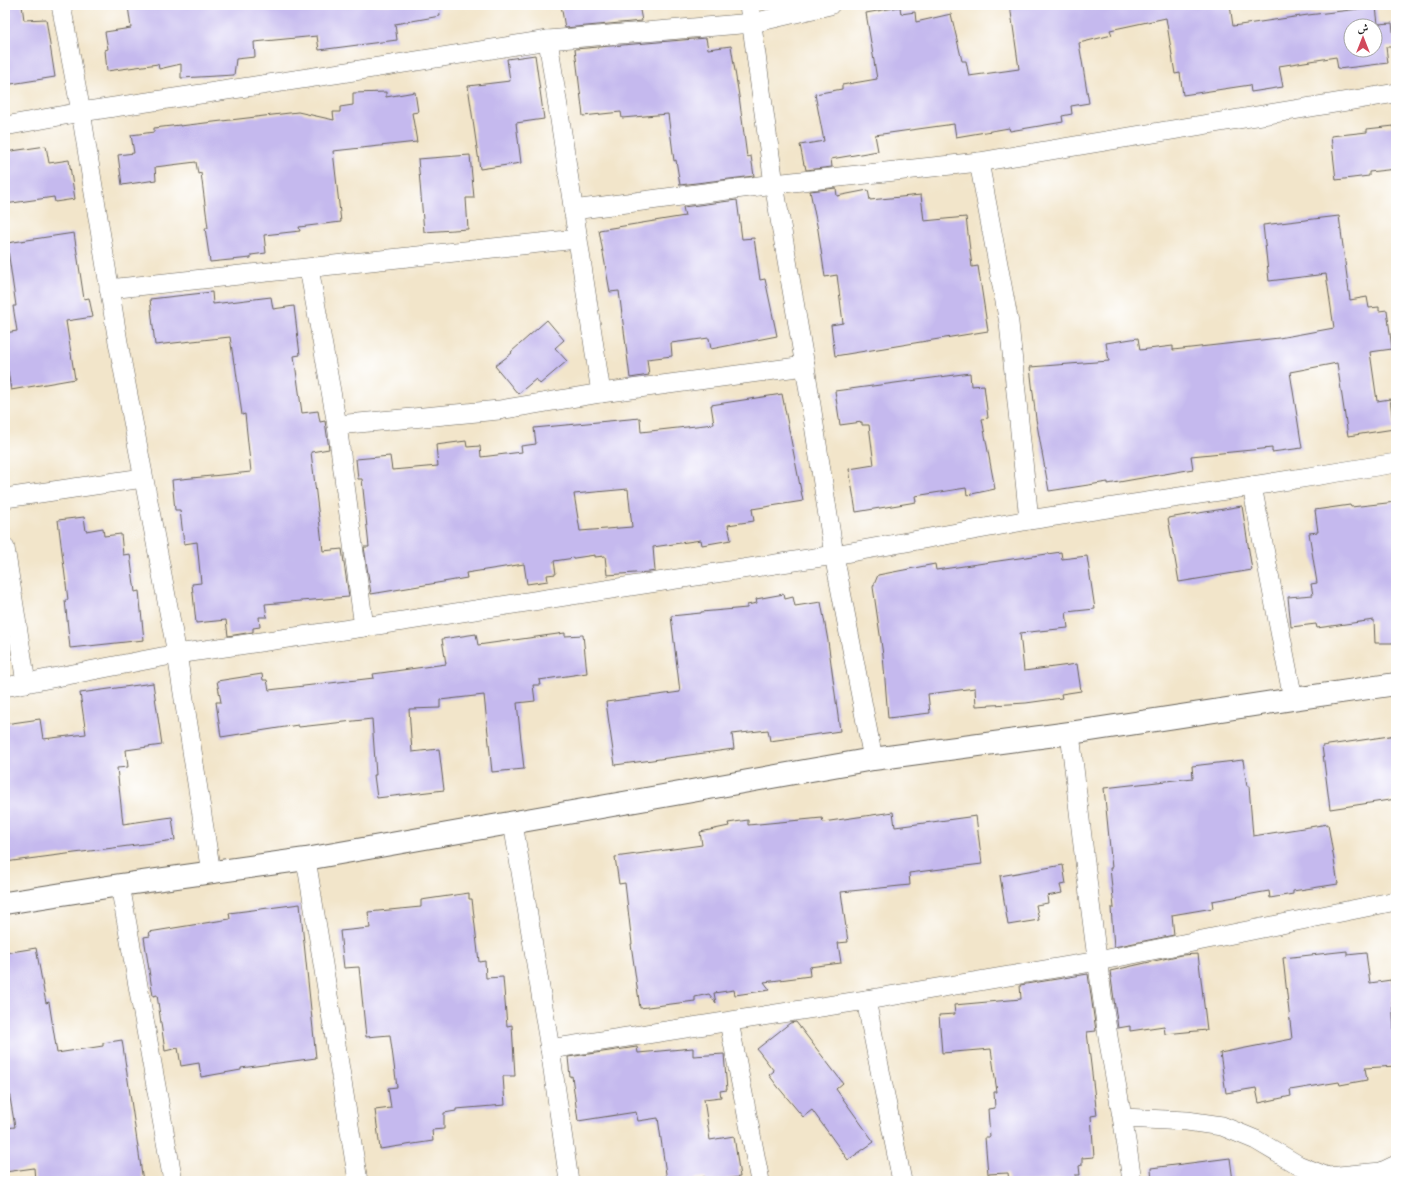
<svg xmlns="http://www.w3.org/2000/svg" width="1401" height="1186" font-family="'IM FELL Double Pica',Amiri,serif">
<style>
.building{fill:#c5b9ee;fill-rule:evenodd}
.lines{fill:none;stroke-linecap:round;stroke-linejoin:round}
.minor-casing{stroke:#676259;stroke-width:20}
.tertiary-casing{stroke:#676259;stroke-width:24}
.minor{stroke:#fff;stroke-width:19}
.tertiary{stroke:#fff;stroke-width:22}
</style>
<rect width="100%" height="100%" fill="#fff"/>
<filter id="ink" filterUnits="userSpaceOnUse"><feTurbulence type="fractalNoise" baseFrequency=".025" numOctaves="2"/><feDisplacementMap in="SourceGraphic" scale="8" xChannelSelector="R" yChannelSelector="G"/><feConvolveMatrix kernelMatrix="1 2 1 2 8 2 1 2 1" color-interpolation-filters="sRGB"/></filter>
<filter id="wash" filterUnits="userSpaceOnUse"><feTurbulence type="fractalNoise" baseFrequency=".012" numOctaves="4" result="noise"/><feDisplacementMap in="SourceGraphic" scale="16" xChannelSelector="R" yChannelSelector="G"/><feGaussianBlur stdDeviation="0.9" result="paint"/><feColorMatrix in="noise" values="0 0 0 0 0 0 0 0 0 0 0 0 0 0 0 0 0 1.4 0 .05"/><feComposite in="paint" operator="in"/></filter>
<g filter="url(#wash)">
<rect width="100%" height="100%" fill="#f2e5ca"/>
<g id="blocks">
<g class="building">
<polygon points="5,5 22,5 24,20 46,19 55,77 5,85"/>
<polygon points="139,5 439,5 440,16 395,24 397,40 319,50 317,36 254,42 255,57 236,59 234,75 181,78 181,64 159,69 158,64 107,71 105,50 108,49 105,32 131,28 128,6"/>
<polygon points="561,5 639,5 642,21 565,28"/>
<path d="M1010,5H1230L1233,26L1308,15L1376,7L1378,24L1392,23L1395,47H1386L1388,63L1338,69L1336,57L1279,66L1283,87L1251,92L1250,85L1183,95L1180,73L1175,74L1166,18L1110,30L1112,35L1079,43L1089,103L1071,106L1072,114L1062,116L1063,122L1010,131L1009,128L956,137L954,124L875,135L878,151L831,159L832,167L806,170L805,165H804L800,145L824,141L815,94L842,89V85L877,79L866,13L900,7L901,14L915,12L916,22L951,14L962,61H966L969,76L1019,69ZM1351,26H1375V50H1351Z"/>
<polygon points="706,38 708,49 731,46 739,96 747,157 751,156 754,176 680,185 676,160 674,161 668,114 622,118 621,112 583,116 575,49"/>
<polygon points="535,55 544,119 516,123 521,163 480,169 468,86 510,81 507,59"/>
<polygon points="386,92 386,97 415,92 418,112 412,113 417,142 333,151 341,222 299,227 300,231 264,235 266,253 251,255 251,258 210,262 205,228 208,228 201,173 198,174 196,162 155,167 156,180 122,185 118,155 134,153 131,135 154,132 154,128 180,125 180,126 298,112 334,120 333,112 340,112 340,107 353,105 353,93"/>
<polygon points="1394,126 1396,150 1396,169 1369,172 1369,176 1336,180 1331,136 1367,132 1367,129"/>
<polygon points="46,146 49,163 69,160 75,199 55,202 54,197 5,204 5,152"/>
<polygon points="470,155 474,198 466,198 468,229 424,232 418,159"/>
<polygon points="836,188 837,196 868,190 870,200 921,195 924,221 966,217 972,267 978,266 988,331 835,356 831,325 843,323 837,275 825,277 818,230 810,191"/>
<polygon points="737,200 742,239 754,238 760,280 765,279 777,336 711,349 709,338 671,343 672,356 647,359 649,375 630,378 619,291 610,292 599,230 685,216 683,207"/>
<polygon points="1339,216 1350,300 1367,297 1369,308 1379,307 1379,311 1387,310 1392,349 1370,352 1377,401 1390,399 1394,429 1348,436 1337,363 1290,372 1302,448 1272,452 1272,448 1191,456 1193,469 1108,484 1108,482 1049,491 1036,419 1030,367 1109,361 1106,343 1138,338 1140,350 1173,346 1173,350 1279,338 1334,328 1326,274 1269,281 1263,225"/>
<polygon points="74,233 84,299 89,298 93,317 66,321 75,379 11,390 8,371 5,371 5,333 17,331 13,306 16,306 7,243"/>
<polygon points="212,292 213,304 271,297 273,309 294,306 300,355 294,356 302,413 318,411 320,422 325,421 329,449 311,452 323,551 342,549 349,597 265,604 267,617 259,617 260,627 253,628 253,632 228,636 226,620 196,623 192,584 201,583 197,542 184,544 180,510 175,510 172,480 251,472 245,414 242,415 235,363 234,364 230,337 155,345 150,299"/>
<polygon points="547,320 564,340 555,348 567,361 540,384 536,379 518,394 495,366 512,353 511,352"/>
<polygon points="970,373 971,386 984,385 988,418 982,419 995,489 967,495 966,488 915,496 916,502 856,512 849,469 874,465 869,425 862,425 862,422 840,425 835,391"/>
<path d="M782,394L803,501L752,509L754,521L728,525L731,540L702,545L701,540L653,547L655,571L649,572L607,575L605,556L595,557V555L554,561L556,574L547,575L548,581L527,584L524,564L466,573L467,578L371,594L364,547H369L362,479H358L356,459L390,456L392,470L438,466L436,445L466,441L467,447L480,446L481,457L522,452L521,446L536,444L534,428L640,418L641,432L714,424L711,405ZM628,489L632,527L580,531L574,494Z"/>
<polygon points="1396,502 1396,617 1393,617 1394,643 1375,643 1374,620 1317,628 1316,624 1291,627 1288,597 1313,595 1311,584 1317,583 1309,533 1318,532 1315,510 1350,505 1351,507"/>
<polygon points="1242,506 1252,570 1179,582 1168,518"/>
<polygon points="84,517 86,531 103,528 104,536 121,534 123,555 130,554 135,592 139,591 144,640 70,648 65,600 68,600 58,520"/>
<polygon points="1061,552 1062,559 1087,556 1095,609 1066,612 1068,628 1020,633 1024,671 1077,664 1081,691 1061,694 1062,698 1026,703 976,706 975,688 928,694 930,713 888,718 883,655 873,587 878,575 935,564 936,570"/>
<polygon points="784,594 785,599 793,597 795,606 821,602 828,641 840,731 770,741 768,730 732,734 734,749 615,765 606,702 680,692 671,616 701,613 701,612 747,608 747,605 757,603 756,599"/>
<polygon points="565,633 565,636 583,635 587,673 539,680 540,685 533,685 535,701 517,703 524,769 492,772 484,695 440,700 440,708 409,709 412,752 439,749 444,790 377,798 374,775 376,775 372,719 299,727 298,725 221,737 216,702 221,702 217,681 262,674 263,680 267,680 269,690 374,678 373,674 446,664 442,639 476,634 478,645"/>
<polygon points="153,683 162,745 126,750 128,767 117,768 123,824 172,817 175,840 5,862 5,724 40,719 43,739 86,734 80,693"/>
<polygon points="1396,735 1396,799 1330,809 1322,746"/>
<polygon points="1243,760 1247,786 1249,786 1253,836 1328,824 1338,884 1293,891 1293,894 1270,898 1269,891 1212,901 1213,908 1172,915 1174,935 1114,947 1111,908 1114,908 1110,868 1112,868 1104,788 1193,778 1192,766"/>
<polygon points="893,812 895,827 976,816 982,864 909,873 910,885 841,892 848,942 838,943 841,963 809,967 810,976 764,982 770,990 735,995 734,990 714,993 716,1003 709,994 695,997 695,1001 640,1008 631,944 632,944 625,883 619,884 615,857 702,845 700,832 729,826 728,823 748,820 748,825 822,818 823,822"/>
<polygon points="1063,865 1066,884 1060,885 1062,893 1047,896 1048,903 1036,905 1039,920 1008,925 1000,876"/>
<polygon points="469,893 469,899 472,899 479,962 485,961 486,978 503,977 507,1026 512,1025 515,1076 503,1076 505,1105 456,1109 456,1111 444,1113 444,1129 432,1130 433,1141 380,1149 375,1110 391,1108 388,1088 397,1087 390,1035 366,1037 359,967 344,968 340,931 370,928 368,912 421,907 421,900"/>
<polygon points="300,904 316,1058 241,1068 241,1070 201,1077 199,1063 181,1066 178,1048 165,1051 157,995 153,996 144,937 150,936 149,932 230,919 229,913"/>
<polygon points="36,948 46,1003 49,1002 57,1053 103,1046 103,1043 122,1040 143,1181 35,1181 34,1168 5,1172 5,1128 15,1127 7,1080 5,1080 5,953"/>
<polygon points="1347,951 1347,955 1366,953 1370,983 1391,980 1396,1066 1365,1068 1367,1080 1340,1085 1339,1082 1290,1090 1291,1096 1259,1103 1256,1088 1226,1093 1220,1053 1292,1039 1283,958"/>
<polygon points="1198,954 1207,1030 1165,1034 1164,1026 1130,1031 1130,1026 1118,1028 1110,971 1181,955"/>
<polygon points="1088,974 1096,1031 1087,1032 1097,1115 1091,1116 1094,1157 1082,1158 1082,1165 1079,1166 1080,1175 1075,1175 1076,1178 1036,1181 1009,1181 1008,1173 988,1174 985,1137 990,1137 988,1109 995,1108 994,1092 997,1092 991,1049 942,1053 939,1015 955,1014 954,1005 1021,999 1020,985"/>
<polygon points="796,1022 843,1083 836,1089 874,1142 848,1160 812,1110 803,1117 778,1087 769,1075 774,1071 757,1049 790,1023"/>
<polygon points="637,1047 638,1053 693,1048 693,1056 724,1054 727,1090 720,1091 721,1097 704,1099 710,1140 734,1136 740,1177 710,1181 706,1181 705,1177 679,1181 667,1181 658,1118 638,1121 636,1112 578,1121 572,1076 570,1077 568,1057"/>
<polygon points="1230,1158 1233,1181 1152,1181 1151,1168"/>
</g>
</g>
</g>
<g filter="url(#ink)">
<use href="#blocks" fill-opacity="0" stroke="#676259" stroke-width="1"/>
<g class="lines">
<g class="minor-casing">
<g id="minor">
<polyline points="61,5 81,112 118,342 177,654 211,873"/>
<polyline points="749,5 774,184 805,366 834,555 873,759"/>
<polyline points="548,40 601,393"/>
<polyline points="5,126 81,112 341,73 548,40 753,23 830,5"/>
<polyline points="979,162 1009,323 1029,520"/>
<polyline points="573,210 774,184 979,162 1396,93"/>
<polyline points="309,268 337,425 364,627"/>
<polyline points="109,289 577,239"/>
<polyline points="337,425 499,410 601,393 805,366"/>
<polyline points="1252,486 1293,699"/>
<polyline points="5,498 143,478"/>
<polyline points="5,548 26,683"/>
<polyline points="5,687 177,654 364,627 834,555 1029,520 1252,486 1396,463"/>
<path d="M1070,733C1082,836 1093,940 1109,1043C1117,1089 1126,1135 1132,1181"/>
<polyline points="513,823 550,1049 569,1181"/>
<polyline points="306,859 358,1181"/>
<polyline points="120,885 173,1181"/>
<polyline points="866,1000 902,1181"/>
<polyline points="729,1022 760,1181"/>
<polyline points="550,1049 866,1000 1098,961 1396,901"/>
<polyline points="1123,1118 1187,1121 1222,1126 1256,1140 1298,1165 1328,1177 1381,1172 1396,1165"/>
</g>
</g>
<g class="tertiary-casing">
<polyline id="tertiary" points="5,903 120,885 306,859 873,759 1070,733 1293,699 1396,684"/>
</g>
<use href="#minor" class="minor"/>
<use href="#tertiary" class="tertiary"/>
</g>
</g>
<rect width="1401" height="1186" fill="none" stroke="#fff" stroke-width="20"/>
<g transform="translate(1363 38)"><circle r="19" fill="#ffffff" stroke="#a4a4a4"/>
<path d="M0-3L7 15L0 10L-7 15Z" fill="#d1495b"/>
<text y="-6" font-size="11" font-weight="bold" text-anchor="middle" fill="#1c1c1c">ش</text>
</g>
</svg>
